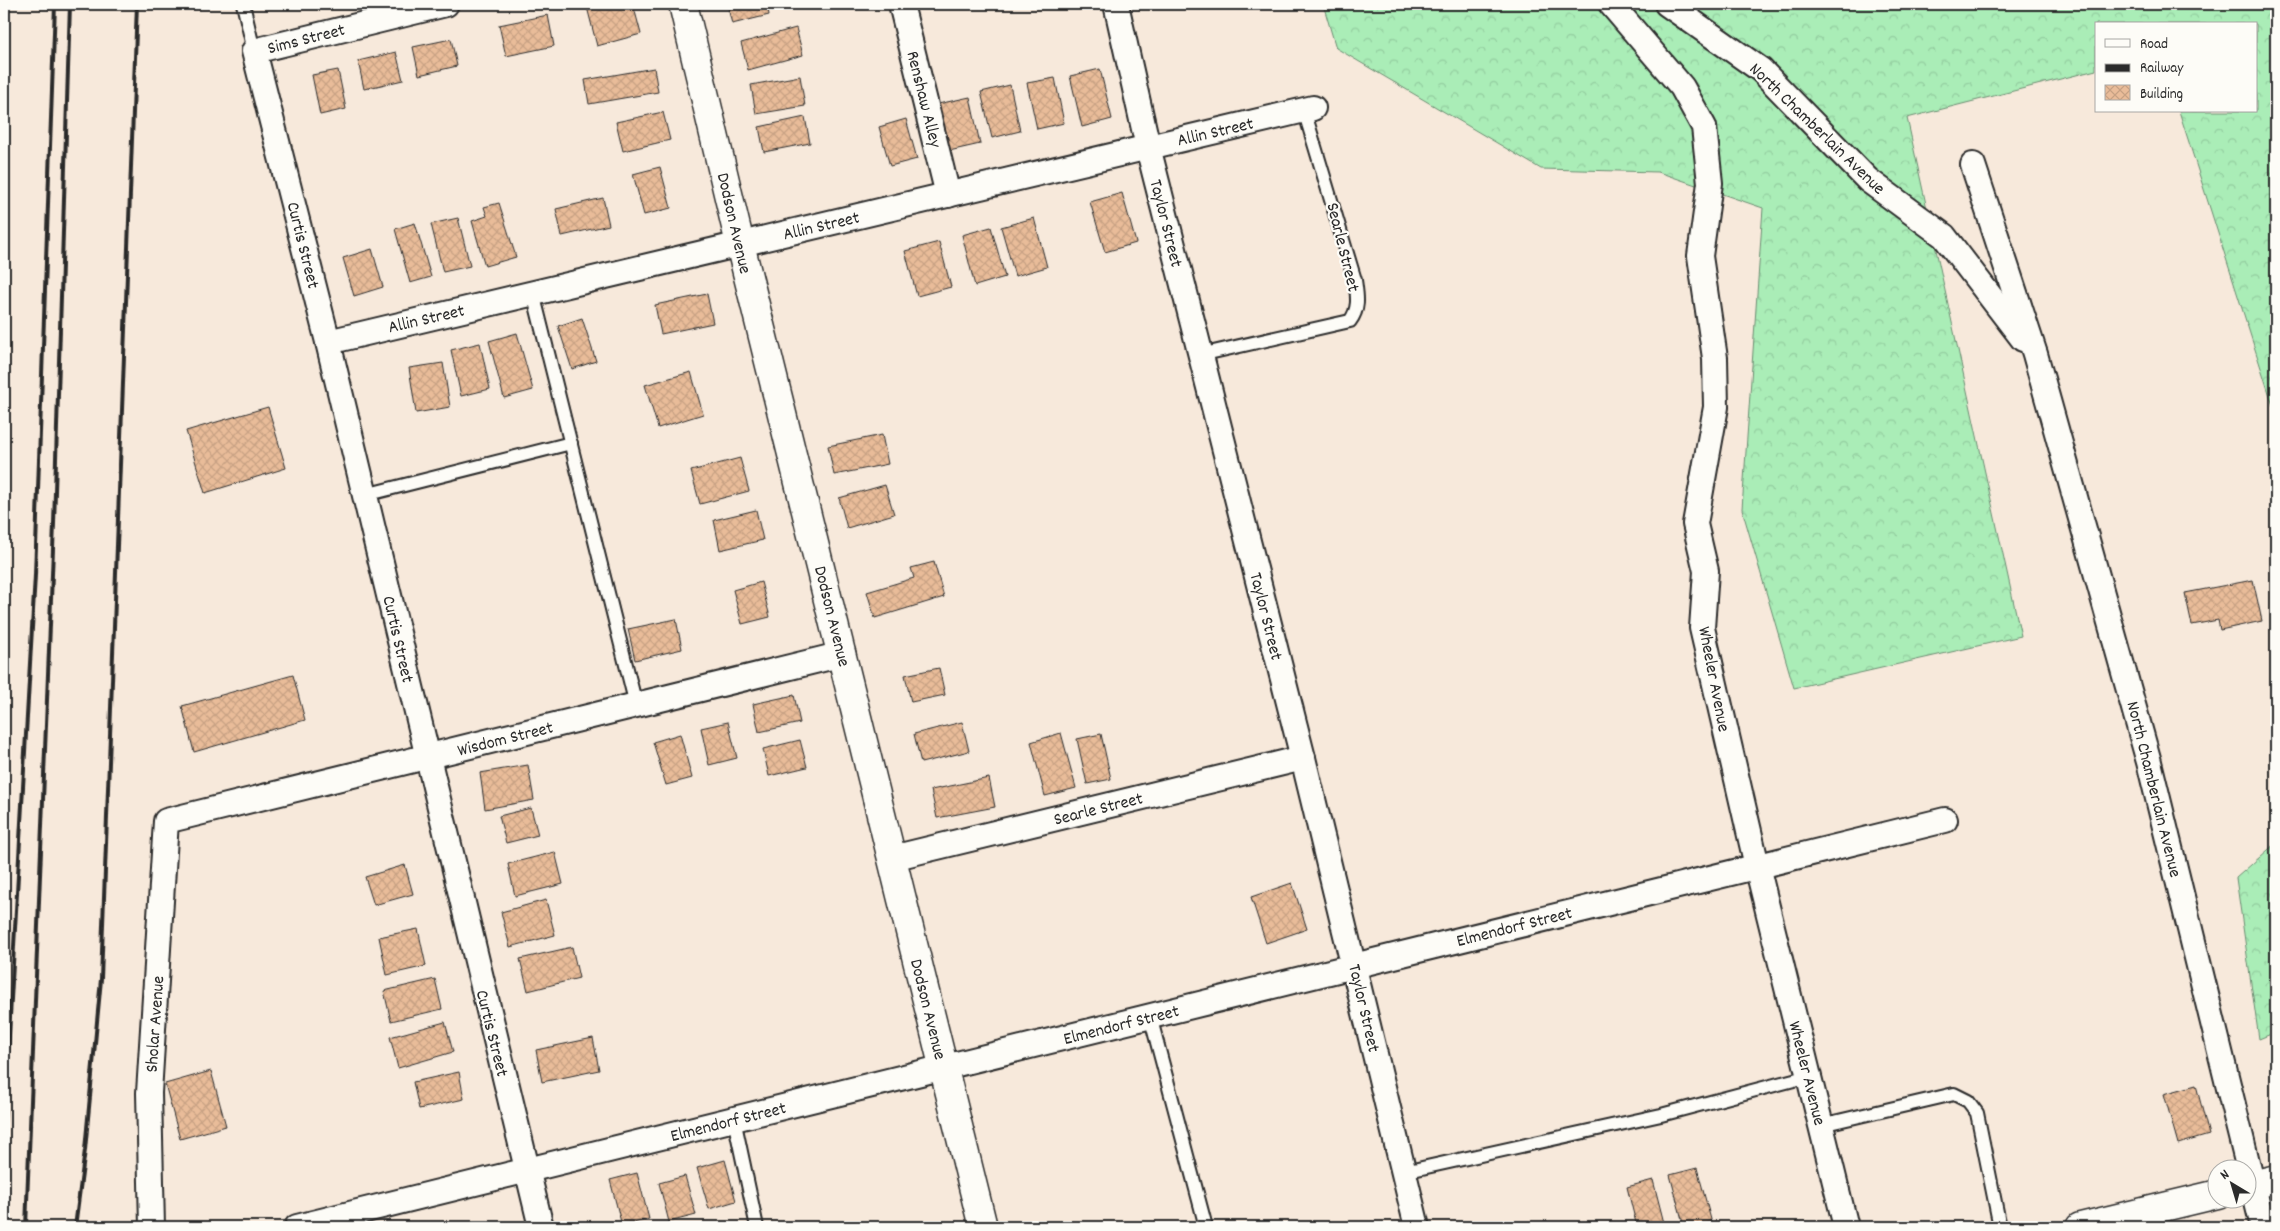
<svg xmlns="http://www.w3.org/2000/svg" width="2280" height="1231" font-family="Dekko,sans-serif">
<style>
.forest{fill:url(#forest-crowns);stroke:#6a8c71}
.building{fill:url(#building-cross-hatch);stroke:#2b2b2b}
.lines{fill:none;stroke-linecap:round;stroke-linejoin:round}
.service-casing{stroke:#2b2b2b;stroke-width:16}
.minor-casing{stroke:#2b2b2b;stroke-width:28}
.tertiary-casing{stroke:#2b2b2b;stroke-width:31}
.service{stroke:#fdfcf7;stroke-width:12}
.minor{stroke:#fdfcf7;stroke-width:24}
.tertiary{stroke:#fdfcf7;stroke-width:28}
.rail{stroke:#2b2b2b;stroke-width:4}
.labels{text-anchor:middle;stroke-width:4.5;stroke-linejoin:round;paint-order:stroke}
.street-label{font-size:18px;fill:#2b2b2b;stroke:#fdfcf7}
</style>
<defs>
<pattern id="forest-crowns" width="20" height="18" patternUnits="userSpaceOnUse" patternTransform="scale(1.25)"><rect width="20" height="18" fill="#aaedb7"/><path d="M2 6a3 3 0 1 1 6 0M12 15a3 3 0 1 1 6 0" fill="none" stroke="#92cb9e"/></pattern>
<pattern id="building-cross-hatch" width="8" height="8" patternUnits="userSpaceOnUse" patternTransform="scale(1.25)"><rect width="8" height="8" fill="#e9bc99"/><path d="M0 0l8 8M0 8l8-8" fill="none" stroke="#c8a284"/></pattern>
</defs>
<rect width="100%" height="100%" fill="#f7e9db"/>
<filter id="ink" filterUnits="userSpaceOnUse"><feTurbulence type="fractalNoise" baseFrequency=".02" numOctaves="2"/><feDisplacementMap in="SourceGraphic" scale="10" xChannelSelector="R" yChannelSelector="G"/><feConvolveMatrix kernelMatrix="1 2 1 2 8 2 1 2 1" color-interpolation-filters="sRGB"/></filter>
<g filter="url(#ink)">
<g class="forest">
<polygon points="1323,4 2276,4 2276,415 2179,111 2256,111 2256,24 2096,24 2096,70 1907,118 2021,636 1794,688 1742,509 1763,208 1658,172 1541,169 1336,48"/>
<polygon points="2276,843 2276,1032 2259,1039 2236,878"/>
</g>
<g class="building">
<polygon points="599,4 633,4 641,34 597,46 587,7"/>
<polygon points="727,4 767,4 769,15 732,24"/>
<polygon points="548,15 554,46 506,56 499,25"/>
<polygon points="796,28 803,55 748,70 741,43"/>
<polygon points="451,39 457,66 419,75 413,47"/>
<polygon points="396,52 403,80 364,89 358,61"/>
<polygon points="654,68 658,92 589,104 585,80"/>
<polygon points="1100,69 1112,119 1082,127 1070,76"/>
<polygon points="338,70 346,109 320,115 312,75"/>
<polygon points="800,76 805,106 756,114 751,85"/>
<polygon points="1055,78 1064,123 1037,129 1027,83"/>
<polygon points="1010,85 1020,131 992,138 981,92"/>
<polygon points="970,97 980,144 949,151 938,104"/>
<polygon points="663,112 670,140 623,151 616,122"/>
<polygon points="805,117 810,143 764,152 759,127"/>
<polygon points="906,119 917,159 890,166 879,127"/>
<polygon points="660,167 671,208 644,215 633,174"/>
<polygon points="1122,193 1136,243 1105,252 1090,202"/>
<polygon points="603,198 609,225 562,236 556,209"/>
<polygon points="499,203 516,257 485,266 472,221 487,216 484,207"/>
<polygon points="458,218 470,266 443,272 431,224"/>
<polygon points="1034,218 1047,267 1015,276 1001,227"/>
<polygon points="415,223 431,277 410,283 395,229"/>
<polygon points="991,227 1005,277 975,286 962,235"/>
<polygon points="939,242 951,287 917,296 905,251"/>
<polygon points="372,249 383,287 354,296 343,258"/>
<polygon points="707,294 713,323 661,334 655,305"/>
<polygon points="582,318 596,361 572,369 558,326"/>
<polygon points="517,333 533,390 504,398 489,341"/>
<polygon points="480,343 490,389 461,396 451,350"/>
<polygon points="443,363 450,407 416,413 409,368"/>
<polygon points="691,372 703,414 658,428 645,385"/>
<polygon points="268,407 286,468 205,493 186,431"/>
<polygon points="882,435 888,464 834,475 828,446"/>
<polygon points="740,458 749,491 700,504 691,471"/>
<polygon points="885,485 894,514 847,528 839,498"/>
<polygon points="756,510 763,540 720,550 714,520"/>
<polygon points="934,562 944,597 875,618 867,592 914,578 911,568"/>
<polygon points="2253,580 2262,621 2220,630 2218,620 2192,625 2185,593"/>
<polygon points="761,582 770,617 742,624 733,590"/>
<polygon points="676,619 682,649 635,660 628,629"/>
<polygon points="939,668 945,695 911,702 905,675"/>
<polygon points="293,675 305,720 194,752 182,706"/>
<polygon points="794,695 800,723 759,732 753,704"/>
<polygon points="728,722 737,758 709,765 701,728"/>
<polygon points="962,722 969,751 921,763 914,734"/>
<polygon points="1061,733 1076,788 1045,796 1031,742"/>
<polygon points="680,734 692,778 666,785 653,742"/>
<polygon points="1101,734 1111,779 1087,784 1077,739"/>
<polygon points="800,740 807,767 769,776 763,749"/>
<polygon points="528,765 534,800 485,809 480,773"/>
<polygon points="989,778 995,807 937,818 931,790"/>
<polygon points="531,808 538,835 506,843 499,816"/>
<polygon points="555,852 563,884 515,896 508,864"/>
<polygon points="405,865 413,894 374,905 365,877"/>
<polygon points="1292,883 1307,929 1266,943 1251,897"/>
<polygon points="546,900 555,935 510,947 501,912"/>
<polygon points="418,929 426,966 387,975 379,937"/>
<polygon points="572,947 579,978 528,991 520,959"/>
<polygon points="435,979 442,1009 391,1021 384,991"/>
<polygon points="445,1022 453,1052 398,1068 390,1037"/>
<polygon points="593,1038 599,1070 542,1082 536,1050"/>
<polygon points="211,1071 226,1126 180,1139 165,1084"/>
<polygon points="459,1072 464,1099 419,1109 413,1082"/>
<polygon points="2196,1085 2209,1135 2178,1144 2164,1094"/>
<polygon points="725,1160 736,1201 709,1209 697,1168"/>
<polygon points="1697,1168 1713,1227 1684,1227 1670,1175"/>
<polygon points="637,1173 649,1219 622,1226 610,1180"/>
<polygon points="685,1176 696,1215 669,1222 659,1183"/>
<polygon points="1653,1180 1665,1227 1637,1227 1627,1187"/>
</g>
<g class="lines">
<g class="service-casing">
<g id="service">
<polyline points="243,4 254,51"/>
<polyline points="533,293 636,705"/>
<path d="M1200,355L1350,321C1360,308 1357,295 1355,280L1304,110"/>
<polyline points="365,495 571,443"/>
<polyline points="1150,1016 1206,1227"/>
<polyline points="734,1119 757,1227"/>
<polyline points="1821,1125 1954,1094 1968,1101 1977,1113 2000,1227"/>
<polyline points="1404,1172 1661,1115 1809,1076"/>
</g>
</g>
<g class="minor-casing">
<g id="minor">
<polyline points="446,4 254,51 328,342 541,1227"/>
<polyline points="901,4 948,195"/>
<polyline points="1116,4 1148,147 1303,758 1417,1227"/>
<polyline points="1611,4 1682,87 1704,127 1710,183 1700,256 1715,358 1716,407 1695,524 1706,571 1702,628 1757,866 1846,1227"/>
<polyline points="1667,4 1761,70 1868,180 1944,236 2023,339"/>
<polyline points="1973,165 2035,354 2149,762 2263,1227"/>
<polyline points="328,342 1313,108"/>
<polyline points="892,858 1303,758"/>
<polyline points="152,1227 149,1093 166,821 843,654"/>
<polyline points="297,1227 1945,820"/>
</g>
</g>
<g class="tertiary-casing">
<g id="tertiary">
<polyline points="683,4 740,244 983,1227"/>
<polyline points="2248,1186 2276,1179"/>
<polyline points="2080,1227 2218,1194"/>
</g>
</g>
<use href="#service" class="service"/>
<use href="#minor" class="minor"/>
<use href="#tertiary" class="tertiary"/>
<g class="rail">
<polyline points="4,1123 35,575 55,4"/>
<polyline points="26,1227 54,524 70,4"/>
<polyline points="75,1227 85,1150 101,979 137,4"/>
</g>
</g>
</g>
<g class="labels">
<g class="street-label">
<text transform="translate(306 38) rotate(-14)" y="6">Sims Street</text>
<text transform="translate(925 99) rotate(76)" y="6">Renshaw Alley</text>
<text transform="translate(1818 128) rotate(44)" y="6">North Chamberlain Avenue</text>
<text transform="translate(1215 131) rotate(-13)" y="6">Allin Street</text>
<text transform="translate(735 223) rotate(77)" y="6">Dodson Avenue</text>
<text transform="translate(1167 223) rotate(76)" y="6">Taylor Street</text>
<text transform="translate(821 225) rotate(-13)" y="6">Allin Street</text>
<text transform="translate(304 245) rotate(76)" y="6">Curtis Street</text>
<text transform="translate(1344 247) rotate(76)" y="6">Searle Street</text>
<text transform="translate(426 318) rotate(-13)" y="6">Allin Street</text>
<text transform="translate(833 616) rotate(76)" y="6">Dodson Avenue</text>
<text transform="translate(1267 616) rotate(76)" y="6">Taylor Street</text>
<text transform="translate(399 639) rotate(77)" y="6">Curtis Street</text>
<text transform="translate(1715 679) rotate(79)" y="6">Wheeler Avenue</text>
<text transform="translate(505 738) rotate(-14)" y="6">Wisdom Street</text>
<text transform="translate(2155 789) rotate(76)" y="6">North Chamberlain Avenue</text>
<text transform="translate(1098 808) rotate(-14)" y="6">Searle Street</text>
<text transform="translate(1514 926) rotate(-14)" y="6">Elmendorf Street</text>
<text transform="translate(1365 1008) rotate(77)" y="6">Taylor Street</text>
<text transform="translate(929 1009) rotate(76)" y="6">Dodson Avenue</text>
<text transform="translate(154 1024) rotate(-86)" y="6">Sholar Avenue</text>
<text transform="translate(1121 1024) rotate(-14)" y="6">Elmendorf Street</text>
<text transform="translate(493 1033) rotate(76)" y="6">Curtis Street</text>
<text transform="translate(1808 1073) rotate(76)" y="6">Wheeler Avenue</text>
<text transform="translate(728 1121) rotate(-14)" y="6">Elmendorf Street</text>
</g>
</g>
<rect width="2280" height="1231" fill="none" stroke="#fdfcf7" stroke-width="20"/>
<rect x="10" y="10" width="2260" height="1211" fill="none" stroke="#2b2b2b" stroke-width="2" filter="url(#ink)"/>
<rect x="2095" y="22" width="162" height="90" fill="#fdfcf7" stroke="#a9a8a5"/>
<rect x="2105" y="39" width="25" height="8" fill="#fdfcf7" stroke="#a9a8a5"/>
<text x="2140" y="48" font-size="15" fill="#2b2b2b">Road</text>
<rect x="2105" y="64" width="25" height="8" fill="#2b2b2b" stroke="#a9a8a5"/>
<text x="2140" y="72" font-size="15" fill="#2b2b2b">Railway</text>
<rect x="2105" y="85" width="25" height="15" fill="url(#building-cross-hatch)" stroke="#a9a8a5"/>
<text x="2140" y="98" font-size="15" fill="#2b2b2b">Building</text>
<g transform="translate(2232 1184) rotate(322)"><circle r="24" fill="#fdfcf7" stroke="#a9a8a5"/>
<path d="M0-4L9 19L0 12L-9 19Z" fill="#2b2b2b"/>
<text y="-8" font-size="14" font-weight="bold" text-anchor="middle" fill="#2b2b2b">N</text>
</g>
</svg>
